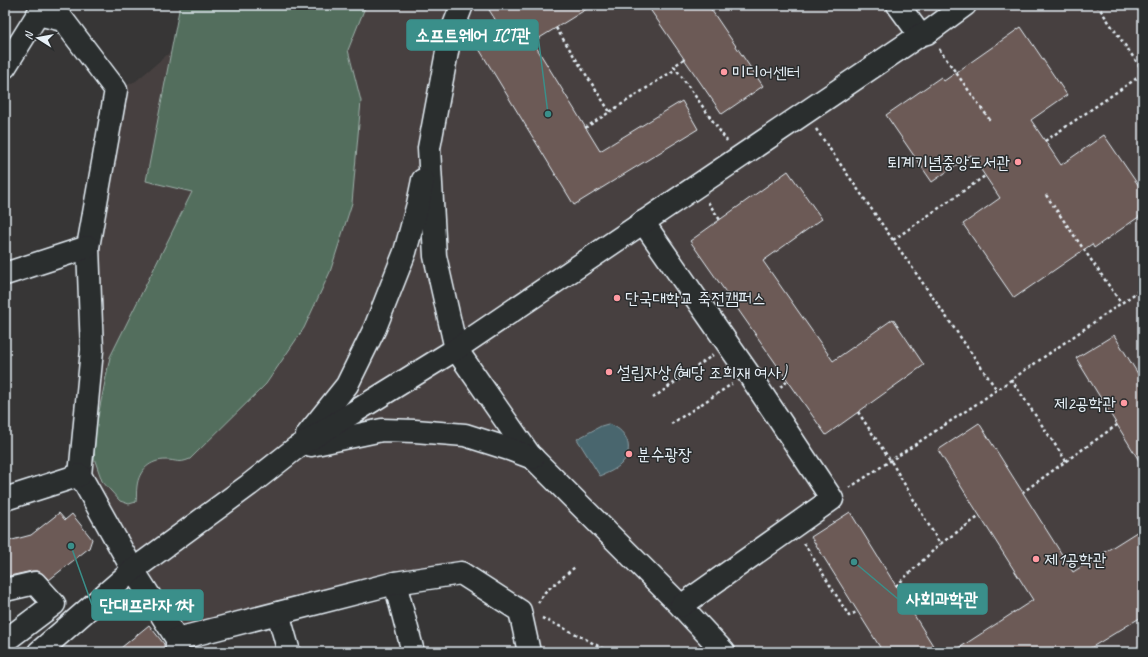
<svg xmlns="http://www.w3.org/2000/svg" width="1148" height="657" font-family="Caveat,'Poor Story',sans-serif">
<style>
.built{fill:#474140}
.green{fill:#536e5d;stroke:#9eb0aa}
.water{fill:#4a666e;stroke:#899ea5}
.building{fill:#6c5a56;stroke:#e8f1f8}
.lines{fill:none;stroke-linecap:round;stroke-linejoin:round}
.minor-casing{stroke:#e8f1f8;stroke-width:25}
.path{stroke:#e8f1f8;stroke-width:2.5;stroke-dasharray:3 3;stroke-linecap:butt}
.minor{stroke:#2a2d2e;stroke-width:22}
.poi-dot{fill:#ff9aa2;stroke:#2a2d2e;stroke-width:1.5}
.labels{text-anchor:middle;stroke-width:3;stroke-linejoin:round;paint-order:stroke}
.poi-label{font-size:17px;fill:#e8f1f8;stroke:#2a2d2e;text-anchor:start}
.leader{fill:none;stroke:#3a8f8a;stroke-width:1.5}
.callout-dot{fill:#3a8f8a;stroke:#2a2d2e;stroke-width:1.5}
.callout{fill:#3a8f8a;stroke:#3a8f8a;stroke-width:1.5}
.callout-label{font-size:18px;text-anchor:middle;font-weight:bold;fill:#fff}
</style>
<rect width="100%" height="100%" fill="#373636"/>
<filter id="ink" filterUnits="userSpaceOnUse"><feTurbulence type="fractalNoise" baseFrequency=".025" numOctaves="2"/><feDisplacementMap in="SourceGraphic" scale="8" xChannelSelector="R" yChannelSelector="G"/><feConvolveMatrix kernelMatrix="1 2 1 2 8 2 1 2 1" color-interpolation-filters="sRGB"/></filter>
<g filter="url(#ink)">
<polygon class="built" points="226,5 1143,5 1143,652 532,652 522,609 462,568 176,629 80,475 88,247 116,90 136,81"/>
<path class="green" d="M180,5H366L348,50L361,101L352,203L330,272L304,328L266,384L190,459C178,464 177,460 166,460C150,460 139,470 137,486C136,492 137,496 136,502L129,504L120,501L102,481L94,458L96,426L110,357L192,192L146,181Z"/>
<path class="water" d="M608,424C625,428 636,448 622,463C617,469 608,473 600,476L577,439L601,426Z"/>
<g class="building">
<polygon points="486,5 593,5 533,42 600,151 682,101 698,129 574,205 473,39 498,24"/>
<polygon points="647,5 708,5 763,86 722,114"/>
<polygon points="1021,27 1067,95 1031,120 1061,165 1104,135 1143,192 1143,214 1094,248 1092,244 1014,298 963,224 1000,198 971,155 932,182 886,115 941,77 944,81"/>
<polygon points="788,171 822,219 763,261 833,361 893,319 924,365 826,435 690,241"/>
<polygon points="1114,335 1143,382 1143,467 1076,358"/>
<polygon points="979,423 1073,572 1143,528 1143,616 1084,652 953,652 1033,600 938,450"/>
<polygon points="850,512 896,586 937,652 883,652 811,537"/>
<polygon points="59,513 65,520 72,514 92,539 89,548 49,580 44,575 38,571 32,571 5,577 5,542 31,535"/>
<polygon points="149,625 164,644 164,652 116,652"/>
</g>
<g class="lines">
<g class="minor-casing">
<g id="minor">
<polyline points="462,5 450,36 429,148 435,256 456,349 529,454 681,606 724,652"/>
<polyline points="898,5 920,35"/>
<polyline points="5,67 38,14 63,20 116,90 88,247 92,350 80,475 133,570 177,639 177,652"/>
<polyline points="643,222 748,373 832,499 681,606"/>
<polyline points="5,274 88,247"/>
<polyline points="307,435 347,385 375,328 405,252 418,204 423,180"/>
<polyline points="311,445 382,430 415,431 465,435 509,449 533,458"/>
<polyline points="5,499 80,475"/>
<polyline points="395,583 413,652"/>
<polyline points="5,590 35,583 54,604 5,641"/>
<polyline points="278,613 289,652"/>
<polyline points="177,639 395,583 461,573 520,611 529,652"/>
<polyline points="39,652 133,570 249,485 296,448 456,349 920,35 927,33 965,5"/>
</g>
</g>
<g class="path">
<polyline points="1097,5 1143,71"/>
<polyline points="556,28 610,112"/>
<polyline points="939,49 990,120"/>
<polyline points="684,59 674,66 727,141"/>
<polyline points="585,128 676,69"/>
<polyline points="816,129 997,390"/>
<polyline points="1045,141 1143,74"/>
<polyline points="1046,195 1121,303"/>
<polyline points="708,202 720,220"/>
<polyline points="893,240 985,176"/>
<polyline points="726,306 732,302"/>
<polyline points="1011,379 1066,461 1023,492"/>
<polyline points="780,387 788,381"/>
<polyline points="653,398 713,355"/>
<polyline points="858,412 892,463 940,544 980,516"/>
<polyline points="671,424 732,384"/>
<polyline points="1066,461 1117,425"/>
<polyline points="849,488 978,403 1143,288"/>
<polyline points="804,543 849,616 858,611"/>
<polyline points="896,586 940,544"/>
<polyline points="538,603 545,592 575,567"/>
<polyline points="542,618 578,635 609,652"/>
</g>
<use href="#minor" class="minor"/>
</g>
</g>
<g class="poi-dot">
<circle cx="724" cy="72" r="4"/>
<circle cx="1018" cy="162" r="4"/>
<circle cx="617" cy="298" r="4"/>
<circle cx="609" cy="372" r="4"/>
<circle cx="1124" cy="403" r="4"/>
<circle cx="629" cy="454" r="4"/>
<circle cx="1036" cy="559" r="4"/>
</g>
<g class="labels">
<g class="poi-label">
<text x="732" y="78">미디어센터</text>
<text x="1010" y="168" text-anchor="end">퇴계기념중앙도서관</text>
<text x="625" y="304">단국대학교 죽전캠퍼스</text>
<text x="617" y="378">설립자상(혜당 조희재 여사)</text>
<text x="1116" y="409" text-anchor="end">제2공학관</text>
<text x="637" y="460">분수광장</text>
<text x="1044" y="565">제1공학관</text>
</g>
</g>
<path class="leader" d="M548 114L538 35M854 562L898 599M71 546L92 605"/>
<g class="callout-dot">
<circle cx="548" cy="114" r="4"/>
<circle cx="854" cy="562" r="4"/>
<circle cx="71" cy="546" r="4"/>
</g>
<g class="callout">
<rect x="407" y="20" width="131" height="30" rx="4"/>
<rect x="898" y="584" width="89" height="30" rx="4"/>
<rect x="92" y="590" width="111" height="30" rx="4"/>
</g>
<g class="callout-label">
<text x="473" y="41">소프트웨어 ICT관</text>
<text x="942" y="605">사회과학관</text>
<text x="147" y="611">단대프라자1차</text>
</g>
<rect width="1148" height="657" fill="none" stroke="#2a2d2e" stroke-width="20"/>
<rect x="10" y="10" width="1128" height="637" fill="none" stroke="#e8f1f8" stroke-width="1.5" filter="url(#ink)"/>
<g transform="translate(38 38) rotate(281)" stroke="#2a2d2e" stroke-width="3" paint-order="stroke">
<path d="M0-3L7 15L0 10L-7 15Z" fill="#e8f1f8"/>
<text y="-6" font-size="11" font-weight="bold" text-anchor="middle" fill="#e8f1f8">N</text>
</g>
</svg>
